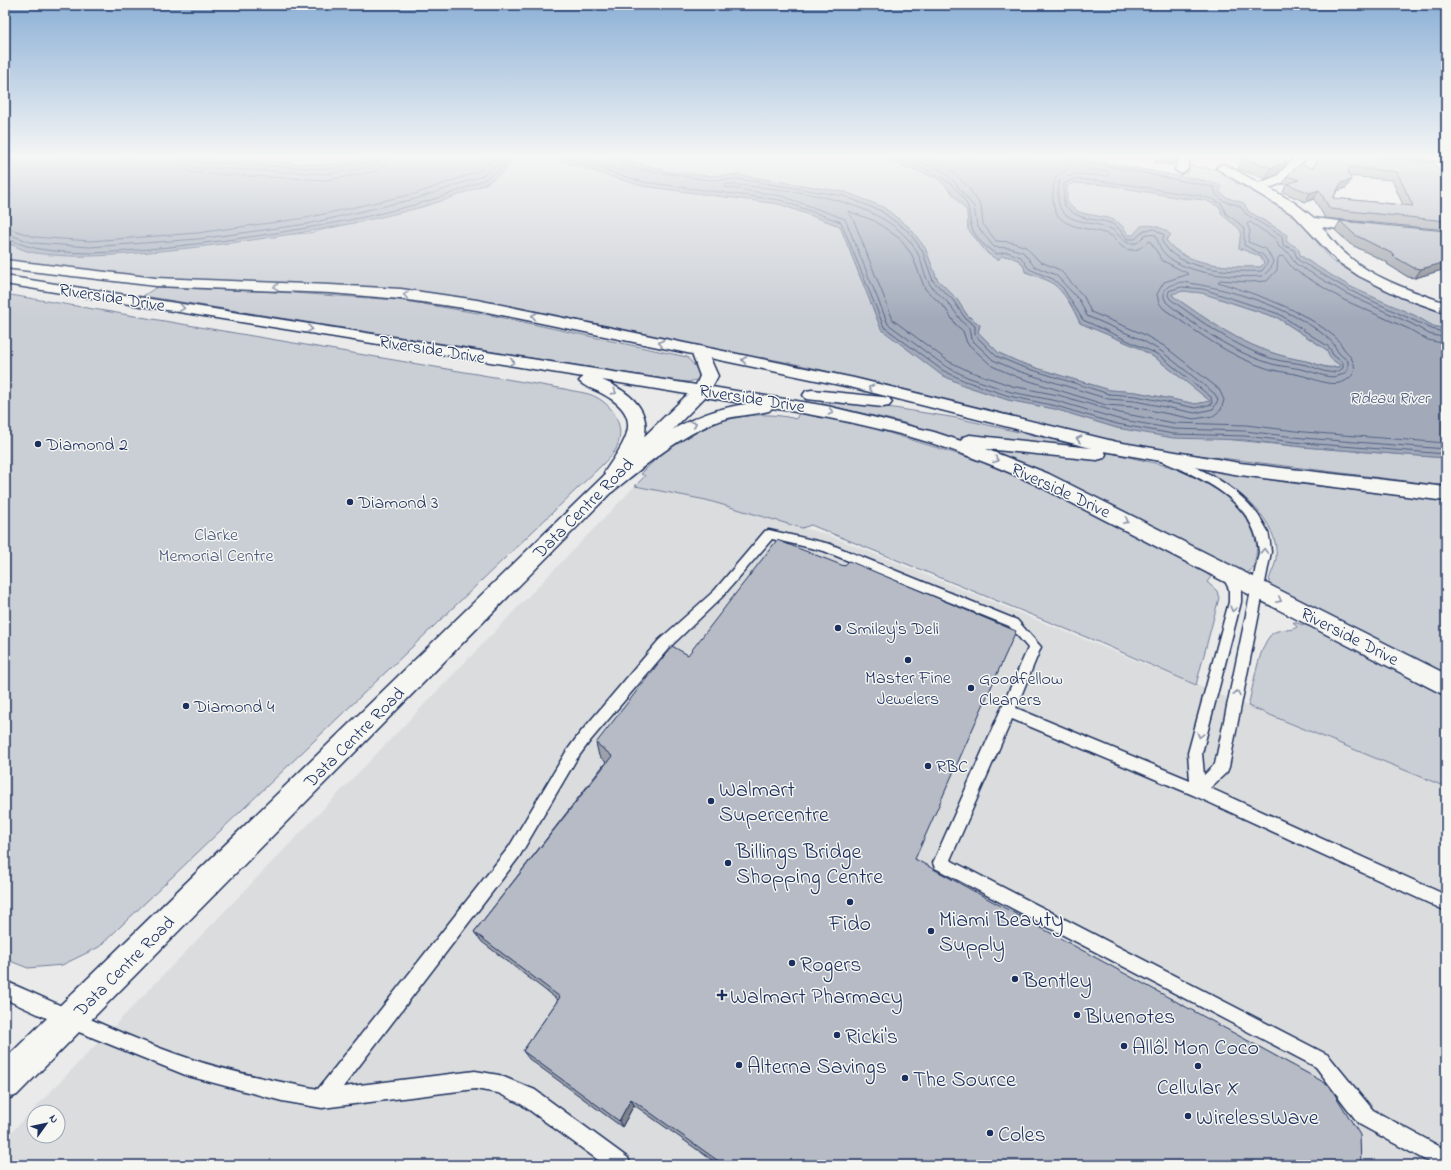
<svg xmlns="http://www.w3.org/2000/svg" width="1451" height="1170" font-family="'Indie Flower',sans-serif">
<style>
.built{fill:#dadcde;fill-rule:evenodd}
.green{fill:#caced5;stroke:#727e9a}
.water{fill:#a2aaba;stroke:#6c7995;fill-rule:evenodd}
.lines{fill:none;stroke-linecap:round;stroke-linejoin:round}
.shore{stroke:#516083;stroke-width:1}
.lane-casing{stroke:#1b2f5e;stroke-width:3}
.street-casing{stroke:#1b2f5e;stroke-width:3}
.secondary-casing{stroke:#1b2f5e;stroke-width:3}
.primary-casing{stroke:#1b2f5e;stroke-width:3}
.lane{fill:#f6f6f2;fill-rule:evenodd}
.street{fill:#f6f6f2;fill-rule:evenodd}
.secondary{fill:#f6f6f2;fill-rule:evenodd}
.primary{fill:#f6f6f2;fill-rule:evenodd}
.wall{fill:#9da1aa;stroke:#1b2f5e;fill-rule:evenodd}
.shaded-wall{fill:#7f838b;stroke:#1b2f5e}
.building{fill:#b6bbc6;stroke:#1b2f5e;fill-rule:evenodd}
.oneway{stroke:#8892a8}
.poi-dot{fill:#1b2f5e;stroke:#f6f6f2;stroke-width:1.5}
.labels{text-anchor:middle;stroke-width:3;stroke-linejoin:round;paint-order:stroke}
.far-water-label{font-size:16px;font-style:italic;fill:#44547a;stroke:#f6f6f2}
.street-label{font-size:18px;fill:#1b2f5e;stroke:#f6f6f2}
.poi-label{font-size:18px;fill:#1b2f5e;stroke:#f6f6f2;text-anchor:start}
.park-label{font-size:18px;fill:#47577c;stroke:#f6f6f2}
.near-poi-label{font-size:22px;fill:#1b2f5e;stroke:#f6f6f2;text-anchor:start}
</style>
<rect width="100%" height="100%" fill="#e9eae9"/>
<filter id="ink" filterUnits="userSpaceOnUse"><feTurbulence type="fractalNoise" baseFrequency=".025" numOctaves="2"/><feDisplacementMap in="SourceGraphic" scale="8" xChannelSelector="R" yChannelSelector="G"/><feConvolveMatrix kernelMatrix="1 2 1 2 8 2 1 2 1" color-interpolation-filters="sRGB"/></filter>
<g filter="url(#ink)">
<path class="built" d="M635,486L706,500L828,535L1446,787V1165H5V1139ZM34,1112H58V1136H34Z"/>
<g class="green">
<polygon points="184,156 384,156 326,165 194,158"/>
<polygon points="523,156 549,156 574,165 642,186 779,204 840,226 861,279 940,374 963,385 1008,400 1055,409 1117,428 1303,447 1446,458 1446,486 1157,450 1094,437 891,386 800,365 765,358 721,355 401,294 157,282 5,262 5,242 31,252 309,233 422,207 487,184 513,158"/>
<path d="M631,156H876L937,178L946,186L967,211L968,229L988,254C1001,256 1024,255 1025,272C1033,275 1043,278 1051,282C1065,292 1073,308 1080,323L1137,347L1157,359L1211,401L1196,404L1136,392L1110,390L1062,376L1021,363L999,353L978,332L980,325L967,315L956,298L937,279L925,248L910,228L883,207L845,192L738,175L709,176L670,172L630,161Z"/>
<path d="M1191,166L1220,170L1224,172L1225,177L1283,207L1301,222L1332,261L1384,290L1446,313V329L1433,326L1351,287L1317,267L1299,254V250L1286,241L1280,230L1248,211L1243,203C1228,197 1223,199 1214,183L1185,176Z"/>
<path d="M1074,183L1108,185L1181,198L1205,200L1220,207L1241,231L1239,248L1260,256L1264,263L1261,267C1230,267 1186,267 1166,240L1128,235C1119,215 1097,218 1079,212C1074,210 1070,205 1066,202L1067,185Z"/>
<polygon points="157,287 277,292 398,300 490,315 687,357 698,370 699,379 689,382 676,381 143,296"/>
<path d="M1183,291L1202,293L1278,318L1327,350L1330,358L1341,366C1327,370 1319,364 1306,361C1251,352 1218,328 1173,296L1172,293Z"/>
<path d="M5,294L565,389C575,392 587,392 596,397C615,407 626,428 616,449C613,455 606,460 602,465L99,947L62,965L28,968L5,959Z"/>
<path d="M823,401L894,408L957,418L1168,466C1203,479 1247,501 1256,542C1258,550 1255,561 1253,569L1247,573L1240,571L1071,486L993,452L901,422L822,404Z"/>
<path d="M799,413L842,421L886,432L970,458L1019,477L1205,572L1211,577L1207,582L1217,591L1219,598L1196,685L1103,644L811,525L802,528L706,500L635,486L645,476L641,474L670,445L711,422L714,424C740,414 770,412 796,419Z"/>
<path d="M1212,471L1291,483L1446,501V676L1269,585C1268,576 1275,568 1276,559C1280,520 1240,492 1212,474Z"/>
<path d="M1293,622L1311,627L1446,697V787L1248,706C1253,689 1259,643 1273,633C1281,628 1290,632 1297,627Z"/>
</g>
<g class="water">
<path d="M5,156H184L194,158L326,165L384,156H523L513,158C493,219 156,255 91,256C77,257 42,255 30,252C22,250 13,245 5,242Z"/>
<path d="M549,156H631L630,161L670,172L709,176L738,175L845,192L883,207L910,228L925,248L937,279L956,298L967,315L980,325L978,332L999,353L1021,363L1062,376L1110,390L1136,392L1196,404L1210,401L1157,359L1137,347L1080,323C1073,308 1065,292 1051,282C1043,278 1033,275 1025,271C1024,259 1012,257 1002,256L998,260L988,254L968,229L967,211L946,186L937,178L876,156H1073L1214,183L1222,187L1219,193L1227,198L1244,203L1248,211L1287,235L1286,241L1298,248L1301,257L1351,287L1416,316L1433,326L1446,329V458L1303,447L1245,440L1173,438L1117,428L1055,409L1008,400L963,385L940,374L881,329L840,226L779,204L642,186L574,165ZM1074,183L1108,185L1181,198H1194L1205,200L1220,207L1222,215L1236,226L1241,231L1239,248L1260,256L1264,263L1261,267C1231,267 1185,267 1166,240L1171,235C1161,226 1153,224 1141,226L1133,235H1128C1118,213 1099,219 1079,212C1074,210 1070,205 1067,202V186ZM1183,291L1202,293L1278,318L1327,350L1330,358L1341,366C1327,371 1319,364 1306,361C1251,352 1218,327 1173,296L1172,294Z"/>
</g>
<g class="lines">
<g class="shore">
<polyline points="177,156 181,167 192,173 327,180 377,171 384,165 387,156"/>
<polyline points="183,156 185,163 194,167 326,174 374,166 379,162 381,156"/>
<polyline points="188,156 189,160 194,162 326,169 373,161 376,156"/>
<polyline points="560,156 643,182 780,200 841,222 884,327 942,370 965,381 1009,396 1056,406 1117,424 1173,434 1245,436 1303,443 1446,454"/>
<polyline points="573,156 622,171 624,169 620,156"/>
<path d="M626,156L627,164L637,169L709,180L738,179L844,196L881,211L908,231L922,250L933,281L953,300L965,318L975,326V335L996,356L1020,366L1109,394L1136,396L1196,408L1212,404L1211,397L1159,355L1083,320L1063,288L1053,279L1029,269L1021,257L1007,252L997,254C987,249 976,239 972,228C968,217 972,212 964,199C948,173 913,164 885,156"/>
<path d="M901,156L941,170L952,179L974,207L977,226L994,247L1010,248L1023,252L1034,266L1056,275L1080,301L1087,316L1140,339L1161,351L1215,394L1218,400L1213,409L1195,413L1135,401L1108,399L1018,371L993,360L971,339L969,328C959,321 956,311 948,303C942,296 933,290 929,283C923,273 922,261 917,252C886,196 783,189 726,184L725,187L782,196L845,219L888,324L945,366L967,377L1011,392L1057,401L1118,419L1174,429L1245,431L1303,438L1446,449"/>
<polyline points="921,156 945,165 968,187 981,206 983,224 996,241 1011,242 1026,247 1039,261 1060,270 1084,297 1091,312 1143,334 1164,346 1219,389 1224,400 1221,410 1213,416 1194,419 1134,407 1106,405 1017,377 992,366 967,343 963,331 956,325 945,308 925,289 912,255 900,239 875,221 848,211 854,221 893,320 948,361 969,371 1012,386 1058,395 1120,413 1174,423 1246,425 1304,432 1446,443"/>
<path d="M1067,156L1070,168C1055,176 1054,177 1053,194C1050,231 1085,225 1110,235C1118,239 1120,250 1131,250C1140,251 1143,244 1150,241L1163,261L1189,274L1164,282L1157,294L1159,303L1164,309C1197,332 1230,357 1269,369C1280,372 1293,373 1304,376C1317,380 1335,389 1348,379C1361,370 1352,358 1344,349C1341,345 1339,340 1335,337C1300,308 1260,296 1218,282L1220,280L1248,282L1267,281L1277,270L1278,258L1280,256L1284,257L1293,269L1344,300L1409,329L1428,340L1446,344"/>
<path d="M1073,156C1077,170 1096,169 1108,172L1110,174L1108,176L1074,174L1060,180C1058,186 1058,192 1058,198C1058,224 1092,221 1109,228C1117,231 1120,239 1128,243H1137L1146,234L1156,235C1158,242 1160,249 1165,254C1186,275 1235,278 1263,276L1271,268L1273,261L1266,249L1248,242L1250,231L1247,224L1250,222L1276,239L1279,247L1289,253L1296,264L1347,294L1412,324L1429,334L1446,338"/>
<polyline points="1078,156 1082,161 1214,187 1216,195 1224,201 1240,206 1246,214 1282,236 1283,245 1294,250 1298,260 1349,290 1432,329 1446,333"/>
<path d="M1074,179C1107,181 1139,186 1172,192C1194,196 1201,193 1222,204L1226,214L1239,223L1244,229V245L1263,255L1268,262L1262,271C1233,272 1193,271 1170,252C1167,249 1165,245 1162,242L1164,235L1154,229L1145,230L1135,239H1127C1111,214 1099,225 1077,215C1072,213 1068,208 1064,205V184Z"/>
<polyline points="5,227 34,237 90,241 197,233 306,218 418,193 479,171 498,156"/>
<polyline points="5,233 33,243 90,247 198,239 307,224 419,198 482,176 502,161 504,156"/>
<path d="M5,238C13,241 22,245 31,247C44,251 76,253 91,253C156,252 488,215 510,156"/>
<path d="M1182,282C1229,288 1298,309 1332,342C1335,345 1336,350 1339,353C1341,356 1345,358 1348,361V370C1335,383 1321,374 1305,370C1294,367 1283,367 1272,364C1232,352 1198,328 1166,302L1164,297V290L1169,286Z"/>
<path d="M1182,287L1203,289L1279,314L1329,347L1333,355L1343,363V368C1331,378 1319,368 1306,365C1295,362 1283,362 1273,359C1235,347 1202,322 1170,299L1168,295L1169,291Z"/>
</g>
<g class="lane-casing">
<path id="lane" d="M1165,456C1202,466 1248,492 1266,528C1270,535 1270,544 1271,552L1229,767L1227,772L1210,788L1446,895V911L1193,795L1012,719L950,860L1328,1055L1373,1110L1446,1150V1165H1434L1359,1124L1316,1067L935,868L933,863L1028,648L1009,626L824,551L772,539L722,597L669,648L590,741L576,760L519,857L343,1087L475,1071L499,1075L535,1090L628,1158L631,1165H605L521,1104L498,1093L475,1089L322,1108L282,1101L188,1076L64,1026L5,999V981C66,1007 125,1037 188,1058C230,1072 275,1081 318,1089L509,847L566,752L580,733L659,640L714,591L765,531L769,530L830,544L1017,620L1041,647L1016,708L1190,780L1188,753L1229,602V589L1221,573L1223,570H1231L1241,589V602L1202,753L1204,775L1215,764L1259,552C1255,501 1203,478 1161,461L1160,459L1161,457Z"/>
</g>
<g class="street-casing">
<g id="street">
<polygon points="1179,156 1191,156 1187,170 1181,174 1175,170"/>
<path d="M1296,156H1308L1285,182L1269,188L1295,203L1314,218L1372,225L1374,228L1372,231L1367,232L1322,227C1330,237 1337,247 1347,255C1374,279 1412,291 1446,303V313L1401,297L1359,276L1337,261L1294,215L1216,168L1222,164L1226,165L1259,183L1277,176Z"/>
<polygon points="1407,159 1446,163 1446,171 1403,166 1401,163 1403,160"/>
</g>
</g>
<g class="secondary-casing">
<polygon id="secondary" points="702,385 708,386 711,390 708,394 17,1095 5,1100 5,1059 696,386"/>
</g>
<g class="primary-casing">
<g id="primary">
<path d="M5,260L156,278L330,285L401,289L477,300L854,378L1117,442L1240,463L1446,487V501L1240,475L1104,451L1106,454L1104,458L1097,460L986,449L1049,474L1446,674V696L1035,484C1015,475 996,466 976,459C911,433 840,419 772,408L769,411C753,415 737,415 721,420C680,435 646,465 612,492L605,494L598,492L595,487L606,476L604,473C625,441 647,417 601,393C594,389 584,387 579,381L583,377L5,284V276L696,385L700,376L692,354L477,310L401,299L330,293L156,286L5,268ZM710,358L854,388L1091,448L970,435L963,437L961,441L934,432L827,406L712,387L718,376ZM602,380L747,404C706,409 671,428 638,452C658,416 635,394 602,380Z"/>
<polygon points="812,390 883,397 889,398 892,402 889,406 883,407 806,399 803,395 806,391"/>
</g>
</g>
<use href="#lane" class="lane"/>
<use href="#street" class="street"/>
<use href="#secondary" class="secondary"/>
<use href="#primary" class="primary"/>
</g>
<g class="wall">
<polygon points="1158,156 1177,156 1173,165 1155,162"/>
<polygon points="1234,156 1289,156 1284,167 1276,175 1266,179 1238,169 1243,158 1244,158"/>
<path d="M1320,156L1446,179V230L1325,218L1314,199L1305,202L1283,192L1286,186L1283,184L1287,176L1313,168ZM1349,176L1392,180L1403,205L1333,198L1337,191L1346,188Z"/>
<polygon points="1379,156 1424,156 1421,159"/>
<polygon points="1340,221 1446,231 1446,278 1442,270 1415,278 1408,277 1387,264 1388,263 1350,244 1335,230"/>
<polygon points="688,655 915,859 1361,1165 719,1165 634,1105 622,1127 529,1059 523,1051 558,1000 482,942 474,932 606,762 599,756 596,743"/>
</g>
<g class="shaded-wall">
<polygon points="1289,156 1284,167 1276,175 1266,179 1271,168"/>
<polygon points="1351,180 1346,188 1337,191 1328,207 1341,183"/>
<polygon points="1319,190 1314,199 1305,202 1310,193"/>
<polygon points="1446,262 1446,264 1442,270 1415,278 1421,269"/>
<polygon points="631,1099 634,1105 622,1127 619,1121"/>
</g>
<g class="building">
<polygon points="1249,156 1289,156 1282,164 1271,168 1243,158"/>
<path d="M1320,156H1361L1434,163L1446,179V221L1330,209L1319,190L1310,193L1287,184L1299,180L1287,176L1300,164L1313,168ZM1350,167L1397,172L1413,206L1333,198L1341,183L1351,180L1348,171Z"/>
<polygon points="1340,221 1446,231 1446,262 1421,269 1414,268 1393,256 1395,255 1355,235"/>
<polygon points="777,540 844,566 849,561 1016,631 915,859 1329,1085 1360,1135 1361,1165 724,1165 631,1099 619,1121 523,1051 560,997 474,932 612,756 596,743 672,646 688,655"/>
</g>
<defs><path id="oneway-chevron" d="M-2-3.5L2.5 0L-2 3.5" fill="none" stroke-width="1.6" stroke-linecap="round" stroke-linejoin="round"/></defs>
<g class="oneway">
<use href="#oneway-chevron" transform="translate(276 287) rotate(-178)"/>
<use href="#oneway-chevron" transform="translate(406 295) rotate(-172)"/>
<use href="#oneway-chevron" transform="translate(182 308) rotate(9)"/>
<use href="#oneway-chevron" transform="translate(534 316) rotate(-168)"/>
<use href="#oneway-chevron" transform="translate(310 329) rotate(9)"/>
<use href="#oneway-chevron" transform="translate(661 343) rotate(-168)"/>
<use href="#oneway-chevron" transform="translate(744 360) rotate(-168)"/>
<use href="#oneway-chevron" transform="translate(512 362) rotate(9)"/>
<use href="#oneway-chevron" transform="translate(871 388) rotate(-165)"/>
<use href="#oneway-chevron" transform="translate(614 392) rotate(32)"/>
<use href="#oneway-chevron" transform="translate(831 412) rotate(12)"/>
<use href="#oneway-chevron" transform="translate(694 424) rotate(-26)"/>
<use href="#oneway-chevron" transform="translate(1079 439) rotate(-166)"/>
<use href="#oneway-chevron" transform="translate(996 460) rotate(22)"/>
<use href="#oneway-chevron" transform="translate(1126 521) rotate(27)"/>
<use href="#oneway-chevron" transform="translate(1264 551) rotate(-88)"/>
<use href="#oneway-chevron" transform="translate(1279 600) rotate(27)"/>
<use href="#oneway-chevron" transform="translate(1233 609) rotate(105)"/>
<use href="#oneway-chevron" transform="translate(1237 693) rotate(-79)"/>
<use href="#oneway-chevron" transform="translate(1200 735) rotate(105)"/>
</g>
</g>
<linearGradient id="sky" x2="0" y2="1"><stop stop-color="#8cb0d6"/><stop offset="0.49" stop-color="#f5f6f5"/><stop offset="1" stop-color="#f5f6f5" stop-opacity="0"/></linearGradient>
<rect width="1451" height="319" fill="url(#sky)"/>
<g class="poi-dot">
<circle cx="38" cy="444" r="4"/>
<circle cx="350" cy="502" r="4"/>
<circle cx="838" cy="628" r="4"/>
<circle cx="908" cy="660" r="4"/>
<circle cx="971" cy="688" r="4"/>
<circle cx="186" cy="706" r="4"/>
<circle cx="928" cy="766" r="4"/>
<circle cx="711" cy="801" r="4"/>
<circle cx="728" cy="863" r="4"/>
<circle cx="850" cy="902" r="4"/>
<circle cx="931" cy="931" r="4"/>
<circle cx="792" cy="963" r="4"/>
<circle cx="1015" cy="979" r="4"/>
<path d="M720 989h4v4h4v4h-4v4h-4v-4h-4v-4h4z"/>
<circle cx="1077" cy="1015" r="4"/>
<circle cx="837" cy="1035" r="4"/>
<circle cx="1124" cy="1046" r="4"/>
<circle cx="739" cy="1065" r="4"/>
<circle cx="1198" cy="1066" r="4"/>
<circle cx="905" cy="1078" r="4"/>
<circle cx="1188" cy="1116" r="4"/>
<circle cx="990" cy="1133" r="4"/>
</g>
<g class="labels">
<g class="far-water-label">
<text x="1389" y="403">Rideau River</text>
</g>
<g class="street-label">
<text transform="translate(112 297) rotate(9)" y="6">Riverside Drive</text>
<text transform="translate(432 349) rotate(9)" y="6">Riverside Drive</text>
<text transform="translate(752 398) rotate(9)" y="6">Riverside Drive</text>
<text transform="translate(1061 490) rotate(25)" y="6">Riverside Drive</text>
<text transform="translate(583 508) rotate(-45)" y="6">Data Centre Road</text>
<text transform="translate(1350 636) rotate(27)" y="6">Riverside Drive</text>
<text transform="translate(354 737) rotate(-45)" y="6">Data Centre Road</text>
<text transform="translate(124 966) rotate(-45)" y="6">Data Centre Road</text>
</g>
<g class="poi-label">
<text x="46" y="450">Diamond 2</text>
<text x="358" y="508">Diamond 3</text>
<text x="846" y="634">Smiley's Deli</text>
<text x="908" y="683" text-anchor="middle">Master Fine<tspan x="908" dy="21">Jewelers</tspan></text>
<text x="979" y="684">Goodfellow<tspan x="979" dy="21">Cleaners</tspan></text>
<text x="194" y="712">Diamond 4</text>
<text x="936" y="772">RBC</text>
</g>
<g class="park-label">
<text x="216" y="540">Clarke<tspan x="216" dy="21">Memorial Centre</tspan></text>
</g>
<g class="near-poi-label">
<text x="719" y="796">Walmart<tspan x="719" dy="25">Supercentre</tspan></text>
<text x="736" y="858">Billings Bridge<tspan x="736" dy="25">Shopping Centre</tspan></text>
<text x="939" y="926">Miami Beauty<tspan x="939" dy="25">Supply</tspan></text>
<text x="850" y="930" text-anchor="middle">Fido</text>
<text x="800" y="971">Rogers</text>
<text x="1023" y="987">Bentley</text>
<text x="730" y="1003">Walmart Pharmacy</text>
<text x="1085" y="1023">Bluenotes</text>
<text x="845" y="1043">Ricki's</text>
<text x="1132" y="1054">Allô! Mon Coco</text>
<text x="747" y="1073">Alterna Savings</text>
<text x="913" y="1086">The Source</text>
<text x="1198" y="1094" text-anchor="middle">Cellular X</text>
<text x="1196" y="1124">WirelessWave</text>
<text x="998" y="1141">Coles</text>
</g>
</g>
<rect width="1451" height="1170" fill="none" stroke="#f6f6f2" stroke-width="20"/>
<rect x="10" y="10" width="1431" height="1150" fill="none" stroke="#1b2f5e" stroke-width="1.5" filter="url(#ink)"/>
<g transform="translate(46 1124) rotate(57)"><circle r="19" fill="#f6f6f2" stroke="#9ea6b7"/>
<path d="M0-3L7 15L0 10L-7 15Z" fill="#1b2f5e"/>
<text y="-6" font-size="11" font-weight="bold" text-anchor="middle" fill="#1b2f5e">N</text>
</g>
</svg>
